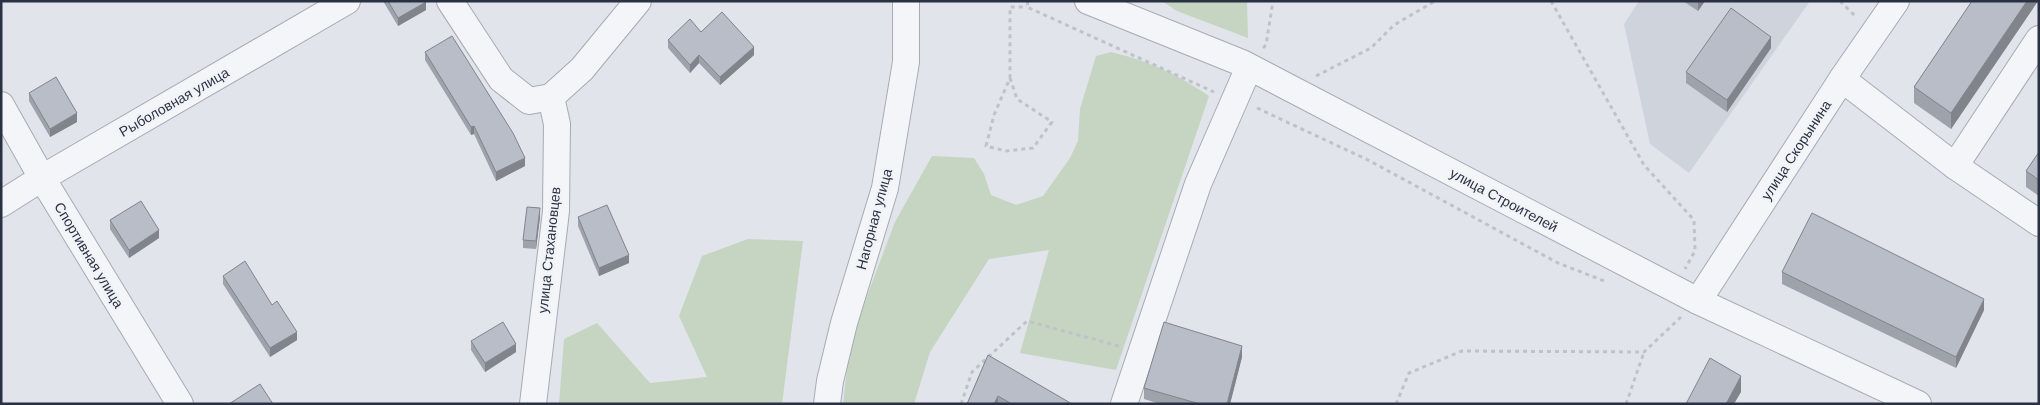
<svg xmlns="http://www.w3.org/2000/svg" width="2040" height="405" font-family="Arial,sans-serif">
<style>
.built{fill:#cfd3dc}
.green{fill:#c6d4c2}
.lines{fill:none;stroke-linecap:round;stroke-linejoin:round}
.minor-casing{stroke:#a6abb4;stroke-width:28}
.path{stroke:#bfc2c9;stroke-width:3;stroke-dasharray:4 4;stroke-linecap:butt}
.minor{stroke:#f4f5f8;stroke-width:26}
.wall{fill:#9ea3ab}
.shaded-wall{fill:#81848b}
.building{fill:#b8bdc7;stroke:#81848b}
.labels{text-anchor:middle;stroke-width:5;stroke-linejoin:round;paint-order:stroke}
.street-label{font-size:14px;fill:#293142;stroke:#f1f3f7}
</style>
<rect width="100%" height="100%" fill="#e1e4ea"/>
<polygon class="built" points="1639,1 1810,1 1689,173 1650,144 1624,24"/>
<g class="green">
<polygon points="1162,1 1247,1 1248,38 1177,11"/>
<path d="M1111,52C1151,62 1175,73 1209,96L1116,370L1020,353L1049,250L989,259L930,352L914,404H843L850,341L895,222L932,156L974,158L984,174L991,195L1016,205L1043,196L1070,158L1078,141L1080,109L1096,56Z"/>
<polygon points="748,239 803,241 782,404 559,404 564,339 597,323 650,383 707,377 679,316 702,256"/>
</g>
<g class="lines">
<g class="minor-casing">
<g id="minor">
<polyline points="450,1 501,79 529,101 551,97"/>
<polyline points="1088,1 1242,63 1698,301 1918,404"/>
<polyline points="1842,79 1955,166 2039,223"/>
<polyline points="551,97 582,69 638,1"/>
<polyline points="1,105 42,178 180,404"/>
<polyline points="1955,166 2039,39"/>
<polyline points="1,204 42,178 347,1"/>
<polyline points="1698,301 1842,79 1896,1"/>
<polyline points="533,404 556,211 557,124 551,97"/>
<polyline points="827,404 830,381 844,323 885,188 906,62 906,1"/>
<polyline points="1124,404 1198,184 1249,67"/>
</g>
</g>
<g class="path">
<polyline points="1028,1 1027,7 1214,92"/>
<polyline points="1551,1 1644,165 1694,220 1695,251 1685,269"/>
<polyline points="1840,1 1857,18"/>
<polyline points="1263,48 1266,45 1273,1"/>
<polyline points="1316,76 1371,48 1394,25 1435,1"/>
<polyline points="1010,78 1017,99 1052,122 1033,148 1006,151 986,146 994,115 1010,78 1010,7 1027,7"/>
<polyline points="1257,108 1368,160 1558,263 1607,282"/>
<polyline points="961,404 972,372 1027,321 1119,346"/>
<polyline points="1396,404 1409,373 1462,351 1644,352 1681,317"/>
<polyline points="1626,404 1644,352"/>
</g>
<use href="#minor" class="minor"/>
</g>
<g class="wall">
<polygon points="383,1 426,1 426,10 398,26"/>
<polygon points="1683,1 1705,1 1698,11"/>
<polygon points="1972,1 2038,1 1951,129 1914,103 1914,87"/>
<polygon points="701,32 754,55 720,85 699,63 690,73 668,48 668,40"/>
<polygon points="1771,48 1727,112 1686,83 1686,72"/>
<polygon points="425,52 525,166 496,181 474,134 471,135 425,60"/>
<polygon points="29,93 77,122 50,137 29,101"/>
<polygon points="2039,152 2039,196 2026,187 2026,171"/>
<polygon points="540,217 536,249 523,248 523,240"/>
<polygon points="578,217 629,263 599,276 578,226"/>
<polygon points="110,220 159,238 129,258 110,229"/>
<polygon points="1782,272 1984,310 1956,368 1782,284"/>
<polygon points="223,276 272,305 297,340 270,357 223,284"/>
<polygon points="471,341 516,352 485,372 471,350"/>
<polygon points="988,355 1072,404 967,404"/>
<polygon points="1242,357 1230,404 1160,404 1144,399 1144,388"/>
</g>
<g class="shaded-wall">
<polygon points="1698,1 1705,1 1698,11"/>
<polygon points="2027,1 2038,1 1951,129 1951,113"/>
<polygon points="426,2 426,10 398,26 398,18"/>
<polygon points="1771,37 1771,48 1727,112 1727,100"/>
<polygon points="754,47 754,55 720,85 720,77"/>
<polygon points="699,55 699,63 690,73 690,65"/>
<polygon points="77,113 77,122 50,137 50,129"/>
<polygon points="474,126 474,134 471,135 471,127"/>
<polygon points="525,158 525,166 496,181 496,172"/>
<polygon points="540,208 540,217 536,249 536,241"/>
<polygon points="159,230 159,238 129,258 129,250"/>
<polygon points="629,255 629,263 599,276 599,268"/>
<polygon points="1984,299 1984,310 1956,368 1956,357"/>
<polygon points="297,332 297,340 270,357 270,348"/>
<polygon points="516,344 516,352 485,372 485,363"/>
<polygon points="1242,346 1242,357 1230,404 1227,404"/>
<polygon points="1741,376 1741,392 1734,404 1726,404"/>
<polygon points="998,396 998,404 994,404"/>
</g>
<g class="building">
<polygon points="388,1 426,1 426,2 398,18"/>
<polygon points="1972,1 2027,1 1951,113 1914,87"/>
<polygon points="1731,8 1771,37 1727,100 1686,72"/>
<polygon points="722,12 754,47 720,77 699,55 690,65 668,40 690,19 701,32"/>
<polygon points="452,36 513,133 525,158 496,172 474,126 471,127 425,52"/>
<polygon points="56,77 77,113 50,129 29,93"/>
<polygon points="2039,152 2039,180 2026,171"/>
<polygon points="141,201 159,230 129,250 110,220"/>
<polygon points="607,205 629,255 599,268 578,217"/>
<polygon points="527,207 540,208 536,241 523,240"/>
<polygon points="1812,213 1984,299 1956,357 1782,272"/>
<polygon points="245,261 272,305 277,301 297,332 270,348 223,276"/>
<polygon points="503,322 516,344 485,363 471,341"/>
<polygon points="1164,322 1242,346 1227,404 1200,404 1144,388"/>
<polygon points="988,355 1072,404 1012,404 998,396 994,404 967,404"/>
<polygon points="1710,358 1741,376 1726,404 1686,404"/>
<polygon points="260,384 273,404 229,404"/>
</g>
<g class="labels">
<g class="street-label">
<text transform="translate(174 102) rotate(-30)" y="5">Рыболовная улица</text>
<text transform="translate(1796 150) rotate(-57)" y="5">улица Скорынина</text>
<text transform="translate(1504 200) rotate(28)" y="5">улица Строителей</text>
<text transform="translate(874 219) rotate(-75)" y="5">Нагорная улица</text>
<text transform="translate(549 250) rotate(-84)" y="5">улица Стахановцев</text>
<text transform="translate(89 255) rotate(59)" y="5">Спортивная улица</text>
</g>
</g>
<rect width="2040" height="405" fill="none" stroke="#293142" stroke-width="5"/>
</svg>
